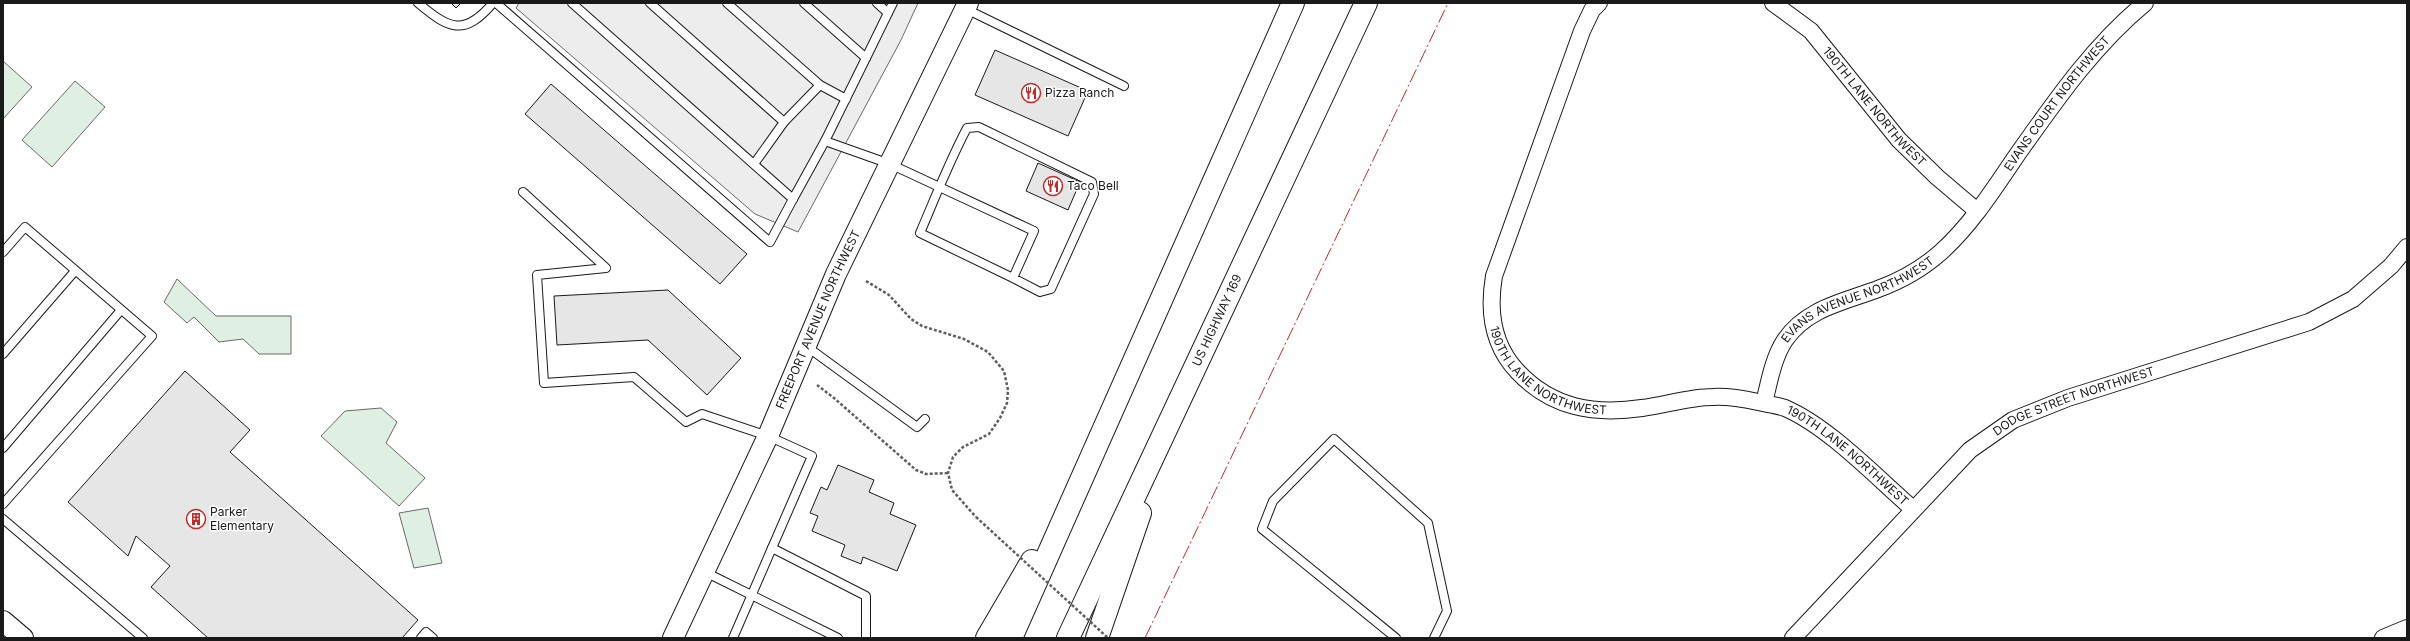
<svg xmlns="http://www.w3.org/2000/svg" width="2410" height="641" font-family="Inter,sans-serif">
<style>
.green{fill:#e0efe3;stroke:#6a6a6a}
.parking{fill:#ededed;stroke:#6a6a6a}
.building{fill:#e6e6e6;stroke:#1a1a1a}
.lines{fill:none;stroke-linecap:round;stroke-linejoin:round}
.service-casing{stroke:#1a1a1a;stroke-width:10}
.minor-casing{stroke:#1a1a1a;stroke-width:18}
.tertiary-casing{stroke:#1a1a1a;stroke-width:22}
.motorway-casing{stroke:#1a1a1a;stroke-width:24}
.path{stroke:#5f5f5f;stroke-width:2.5;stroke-dasharray:3 2;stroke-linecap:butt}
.service{stroke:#fff;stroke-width:8}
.minor{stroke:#fff;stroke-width:16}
.tertiary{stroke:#fff;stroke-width:20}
.motorway{stroke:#fff;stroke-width:22}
.path-bridge{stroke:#5f5f5f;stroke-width:2.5;stroke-dasharray:3 2;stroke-linecap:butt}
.power{stroke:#c62828;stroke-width:1;stroke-dasharray:14 3 2 3;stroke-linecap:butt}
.labels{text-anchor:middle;stroke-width:3;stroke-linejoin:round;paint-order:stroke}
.poi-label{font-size:12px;fill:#1a1a1a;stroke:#fff;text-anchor:start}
.street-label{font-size:12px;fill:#1a1a1a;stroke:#fff}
</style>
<rect width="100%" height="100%" fill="#fff"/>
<g class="green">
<polygon points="3,61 32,87 3,119"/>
<polygon points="75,81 105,107 52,167 22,140"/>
<polygon points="177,279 216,316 291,316 291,354 259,354 243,339 219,342 194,317 187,323 164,302"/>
<polygon points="381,408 397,422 386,443 425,478 399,506 321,436 345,411"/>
<polygon points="428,508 442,563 414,568 399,513"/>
</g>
<polygon class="parking" points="519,3 918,3 901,40 798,232 755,214 516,8"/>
<g class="building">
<polygon points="451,3 461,3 456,8"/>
<polygon points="995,50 1088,91 1068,136 975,95"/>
<polygon points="551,84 747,254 720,284 525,114"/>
<polygon points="1038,163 1080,182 1068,210 1026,191"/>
<polygon points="668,290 741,358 707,395 648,340 557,345 554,296"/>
<polygon points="185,371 250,430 230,452 418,620 402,638 208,638 151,587 170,566 136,536 128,556 68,502"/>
<polygon points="838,465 874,480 869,492 894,503 890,514 916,525 897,571 863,557 861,564 841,556 845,545 812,531 818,516 810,513 821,487 827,490"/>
</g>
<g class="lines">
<g class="service-casing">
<g id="service">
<path d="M418,3C449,29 464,37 493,3"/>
<polyline points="496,3 770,242 793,199"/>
<path d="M572,3L793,199L825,141L890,164L1034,231L1013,278L920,233C935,198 949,162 967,128L979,127L1092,182L1094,194L1051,289L1040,292L1013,278"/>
<polyline points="650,3 784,122 754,164"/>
<polyline points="727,3 820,85 784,122"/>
<polyline points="804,3 866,58 825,141"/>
<polyline points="966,9 1124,86"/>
<polyline points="888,13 893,3"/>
<polyline points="866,58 888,13 877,3"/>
<polyline points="820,85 846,99"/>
<polyline points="523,192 606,268 537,275 544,383 634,377 686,422 702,414 768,436 812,456 772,548"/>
<polyline points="3,252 25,227 152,336 3,504"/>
<polyline points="806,346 917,427 925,419"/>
<polyline points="3,354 75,271"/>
<polyline points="3,448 121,310"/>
<polyline points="3,519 143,638"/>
<polyline points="705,572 838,638"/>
<polyline points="421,638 426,632 433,638"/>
<polyline points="733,638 772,548 866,596 866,638"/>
<polyline points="1396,638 1262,529 1273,501 1334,439 1428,523 1447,611 1434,638"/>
</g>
</g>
<g class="minor-casing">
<g id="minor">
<path id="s1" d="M1599,3L1592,10L1582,31L1494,276C1488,311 1492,345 1518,372C1552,408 1594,415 1642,408C1666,405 1689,397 1713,397C1729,396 1744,399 1758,402C1767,404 1777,405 1785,408C1829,427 1876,477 1913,509"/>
<path id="s2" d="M1773,3L1811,31L1899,140L1937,177L1977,211"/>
<path id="s3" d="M1764,403C1769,383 1773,358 1785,340C1807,308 1844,302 1878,289C1900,281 1923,268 1941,252C1971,225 1994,189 2017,155C2056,100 2093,46 2145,3"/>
<path id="s4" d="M1793,638L1970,450L2013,420L2068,398L2309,322L2353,299L2391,266L2407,247"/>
<polyline points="2383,638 2407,628"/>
</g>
</g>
<g class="tertiary-casing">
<g id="tertiary">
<polyline points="3,621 23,638"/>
<path id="s5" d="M673,638L768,436L836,274L968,3"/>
</g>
</g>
<g class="motorway-casing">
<g id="motorway">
<polyline points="987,638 1032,561"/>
<polyline points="1011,638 1293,3"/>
<path id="s6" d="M1068,638L1366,3"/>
<polyline points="1097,638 1140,513"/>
</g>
</g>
<g class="path">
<polyline points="866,281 889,295 911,319 922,326 964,339 988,352 1004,371 1008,390 1007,403 1000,418 989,434 963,447 953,457 948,473 952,490 976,517"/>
<polyline points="817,385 834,398 916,470 926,474 948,473"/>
</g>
<use href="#service" class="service"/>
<use href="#minor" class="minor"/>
<use href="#tertiary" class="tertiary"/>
<use href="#motorway" class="motorway"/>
<polyline class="path-bridge" points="976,517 1108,638"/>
<polyline class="power" points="1145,638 1448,3"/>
</g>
<defs>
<g id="restaurant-ring" transform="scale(1)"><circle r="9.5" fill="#fff" stroke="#c62828" stroke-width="1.5"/><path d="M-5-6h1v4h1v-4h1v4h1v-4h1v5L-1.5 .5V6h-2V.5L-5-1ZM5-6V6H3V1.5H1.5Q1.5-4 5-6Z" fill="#c62828"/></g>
<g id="building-ring" transform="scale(1)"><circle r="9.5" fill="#fff" stroke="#c62828" stroke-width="1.5"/><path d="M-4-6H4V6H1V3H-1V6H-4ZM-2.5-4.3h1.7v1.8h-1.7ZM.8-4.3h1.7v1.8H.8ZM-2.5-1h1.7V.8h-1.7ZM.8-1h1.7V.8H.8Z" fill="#c62828"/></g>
</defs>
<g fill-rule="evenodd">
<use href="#restaurant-ring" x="1031" y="93"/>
<use href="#restaurant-ring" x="1053" y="186"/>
<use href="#building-ring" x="196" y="519"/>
</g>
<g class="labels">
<g class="poi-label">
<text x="1045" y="97">Pizza Ranch</text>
<text x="1067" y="190">Taco Bell</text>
<text x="210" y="516">Parker<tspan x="210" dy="14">Elementary</tspan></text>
</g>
<g class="street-label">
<text dy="4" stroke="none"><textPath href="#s3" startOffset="437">EVANS COURT NORTHWEST</textPath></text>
<text dy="4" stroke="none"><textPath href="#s2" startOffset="146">190TH LANE NORTHWEST</textPath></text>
<text dy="4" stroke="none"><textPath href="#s3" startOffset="151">EVANS AVENUE NORTHWEST</textPath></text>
<text dy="4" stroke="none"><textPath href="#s5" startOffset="350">FREEPORT AVENUE NORTHWEST</textPath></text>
<text dy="4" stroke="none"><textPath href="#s6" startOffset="351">US HIGHWAY 169</textPath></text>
<text dy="4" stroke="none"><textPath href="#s1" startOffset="420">190TH LANE NORTHWEST</textPath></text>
<text dy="4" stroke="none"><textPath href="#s4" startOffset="374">DODGE STREET NORTHWEST</textPath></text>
<text dy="4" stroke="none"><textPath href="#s1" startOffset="755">190TH LANE NORTHWEST</textPath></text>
</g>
</g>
<rect width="2410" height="641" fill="none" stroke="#1a1a1a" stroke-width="8"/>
</svg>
